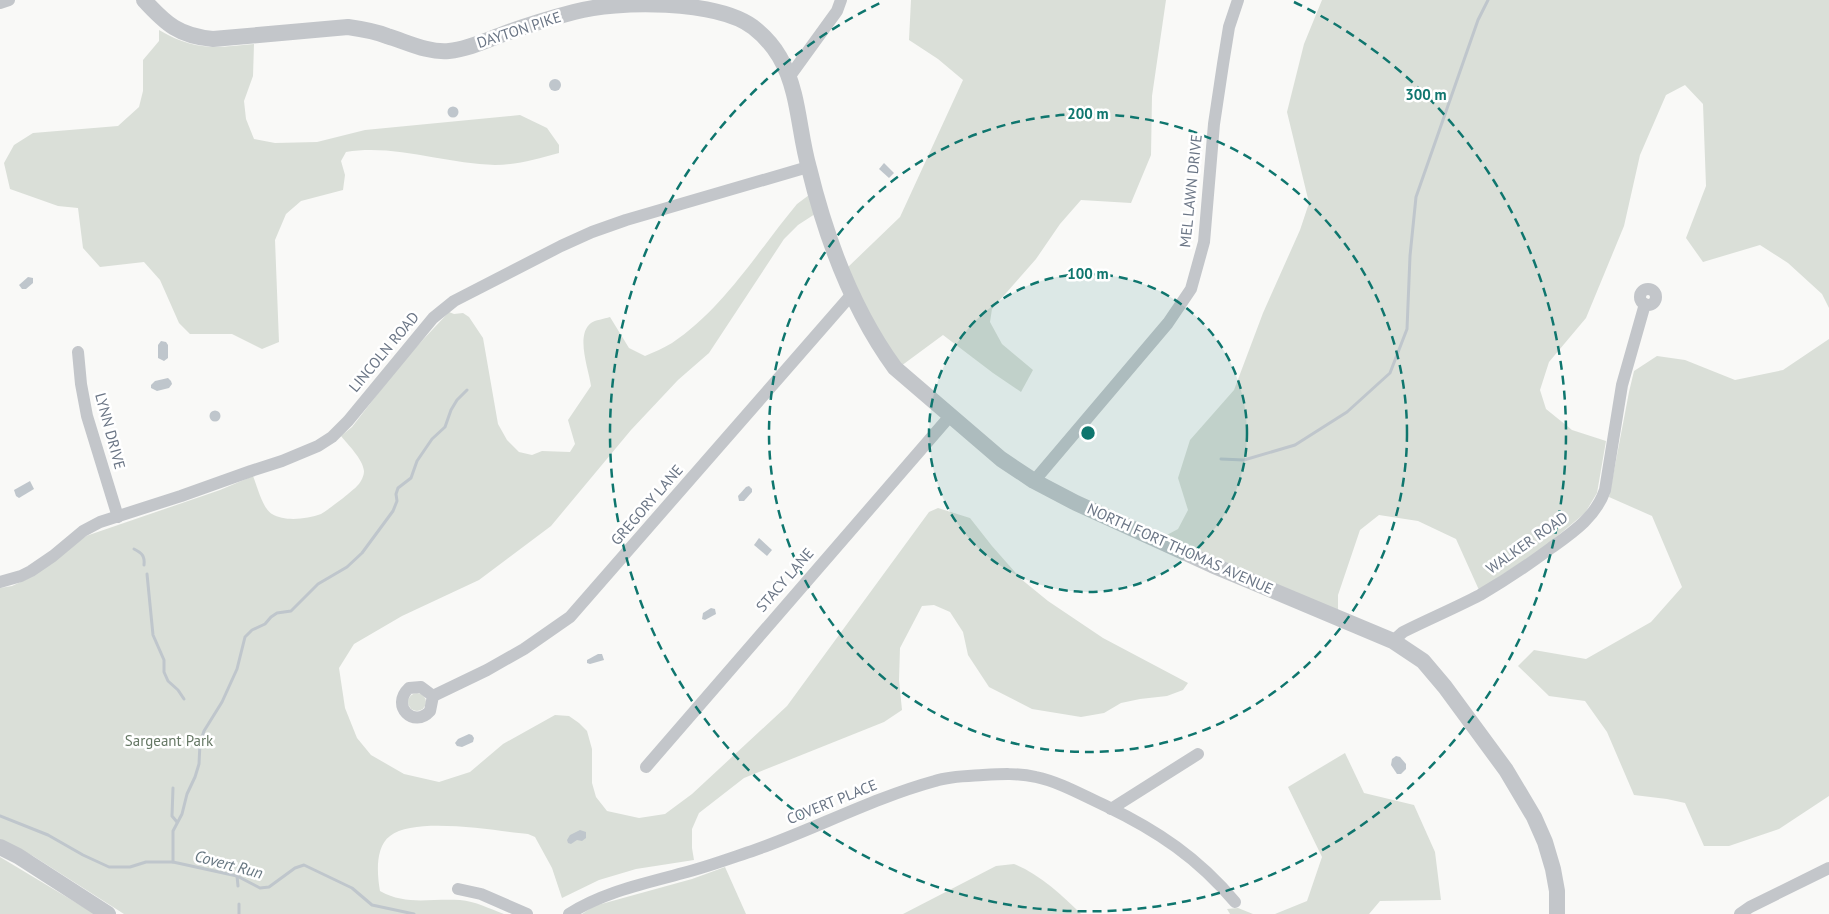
<svg xmlns="http://www.w3.org/2000/svg" width="1829" height="914" font-family="'PT Sans',sans-serif">
<style>
.green{fill:#dadfd8}
.water{fill:#bfc6cc}
.lines{fill:none;stroke-linecap:round;stroke-linejoin:round}
.stream{stroke:#bfc6cc;stroke-width:3}
.minor{stroke:#c3c6ca;stroke-width:12}
.tertiary{stroke:#c3c6ca;stroke-width:16}
.ring{fill:none;stroke:#0f766e;stroke-width:2.5;stroke-dasharray:9 6}
.labels{text-anchor:middle;stroke-width:5;stroke-linejoin:round;paint-order:stroke}
.street-label{font-size:15px;fill:#6a7585;stroke:#fff}
.park-label{font-size:15px;fill:#667865;stroke:#fff}
.water-label{font-size:16px;font-style:italic;fill:#667680;stroke:#fff}
.centre{fill:#0f766e;stroke:#fff;stroke-width:2.5}
.ring-label{font-size:15px;text-anchor:middle;font-weight:bold;fill:#0f766e;stroke:#fff;stroke-width:5;stroke-linejoin:round;paint-order:stroke}
</style>
<rect width="100%" height="100%" fill="#f9f9f7"/>
<g class="green">
<polygon points="911,0 1166,0 1152,96 1151,155 1131,203 1081,200 1060,224 1036,259 992,309 990,322 1002,344 1033,370 1021,392 993,373 943,335 901,366 873,324 847,268 900,217 963,80 938,59 909,40"/>
<polygon points="1322,0 1829,0 1829,308 1822,294 1788,263 1760,245 1703,262 1686,238 1706,186 1703,104 1685,85 1666,95 1640,155 1624,226 1586,318 1549,362 1540,390 1546,409 1572,430 1606,441 1597,493 1585,513 1543,548 1479,590 1456,539 1418,521 1379,515 1360,530 1338,595 1338,611 1165,536 1178,529 1188,510 1178,478 1190,440 1234,390 1263,313 1300,230 1309,203 1287,112 1304,44"/>
<path d="M159,30C195,51 214,48 254,44L253,76L244,101L246,119L254,139L275,143L317,142L365,130L520,115L547,128L559,145V153C537,159 517,165 495,165C445,164 396,144 346,152L341,161L345,175L343,190L301,201L286,214L275,240L279,342L262,349L232,334H190L179,323L160,280L144,262L100,267L83,248L78,208L58,206L10,189L4,163L14,145L33,133L118,126L139,107L143,91V60L159,41Z"/>
<path d="M809,195L815,214L798,225L784,239L709,353L678,380L631,430L551,526L479,580L402,616L354,644L339,668L345,708L357,738L371,755L404,774L439,782L470,772L503,744L555,715L569,716L579,723L587,731L592,749V783L596,797L607,811L639,818L665,814L692,794L787,706L929,512L938,508L970,518L992,546L1021,579L1048,601L1103,638L1188,683L1183,690L1167,696L1140,699L1121,703L1104,713L1081,717L1032,709L989,687L968,655L963,632L950,612L934,605L922,606L900,648L899,680L902,710L884,722L744,778L699,813L692,829V848L694,860L636,869L599,880L562,898L552,868L535,837L528,834C495,831 416,816 390,836C375,847 377,874 380,891C407,906 430,898 460,900C475,901 490,909 504,914H124L33,856L0,839V588L12,586L27,579L86,536L220,490L253,476C257,486 263,509 272,514C285,522 307,519 321,514C327,511 354,490 358,485C361,482 364,476 364,471C363,459 348,445 341,436L352,427L403,361L449,312L454,314L463,313L469,317L483,338L498,424L507,440L519,452L532,455L542,451L570,452L575,444L568,420L591,386C589,370 575,335 591,323C595,320 604,319 610,317L629,348L645,356C654,352 664,348 672,343C724,308 758,251 797,204Z"/>
<polygon points="1829,339 1829,796 1779,829 1729,846 1704,846 1685,803 1667,799 1634,795 1607,732 1585,701 1549,696 1518,666 1534,650 1586,659 1651,622 1682,587 1652,516 1609,497 1629,392 1634,371 1657,356 1685,360 1735,380 1783,370"/>
<circle cx="417" cy="702" r="9"/>
<polygon points="1345,753 1364,793 1414,805 1435,852 1441,900 1380,901 1369,914 1275,914 1307,901 1322,857 1288,787"/>
<polygon points="0,857 95,914 0,914"/>
<path d="M1014,864C1039,874 1062,895 1081,914H903L996,866Z"/>
<polygon points="725,867 746,914 582,914 594,906 692,879"/>
<polygon points="1238,908 1253,914 1230,914 1227,909"/>
</g>
<g class="water">
<circle cx="555" cy="85" r="6"/>
<circle cx="453" cy="112" r="5.5"/>
<polygon points="884,163 894,173 889,178 879,169"/>
<polygon points="28,277 33,278 33,283 26,289 22,289 19,285"/>
<polygon points="161,341 166,342 168,345 168,358 164,361 158,358 158,345"/>
<polygon points="168,378 171,381 172,384 169,388 157,391 151,388 151,385 155,381"/>
<circle cx="215" cy="416" r="5.5"/>
<polygon points="30,481 34,489 19,498 16,496 14,490"/>
<polygon points="749,486 752,489 752,492 744,501 739,501 738,496 746,487"/>
<polygon points="759,538 772,550 767,556 754,545"/>
<polygon points="711,608 715,609 716,614 705,620 702,619 703,613"/>
<polygon points="598,654 602,654 604,660 590,664 587,663 587,660"/>
<polygon points="469,734 472,735 474,738 473,742 462,747 457,746 455,743 458,739"/>
<polygon points="1396,756 1400,757 1406,764 1406,769 1401,774 1397,774 1391,765 1392,759"/>
<polygon points="580,830 586,832 586,838 582,841 577,840 571,844 568,843 567,840 570,835"/>
</g>
<g class="lines">
<g class="stream">
<polyline points="1221,459 1244,460 1295,445 1347,412 1390,373 1407,329 1410,256 1416,197 1478,20 1488,0"/>
<path d="M134,549C142,553 145,556 144,565"/>
<polyline points="147,574 153,635 164,660 164,672 168,681 178,690 184,699"/>
<polyline points="173,788 172,816 177,822"/>
<polyline points="0,816 48,835 83,855 109,867 130,867 146,862 173,862 237,876 260,888 269,887 295,868 304,865 352,888 372,905 414,914"/>
<polyline points="173,862 173,831 182,814 187,794 195,777 199,764 200,743 204,731 222,702 237,669 245,637 252,630 265,624 271,617 277,613 291,611 318,584 347,567 362,553 393,511 397,501 396,494 398,488 411,478 417,461 432,439 445,427 451,410 457,400 467,390"/>
<polyline points="237,876 238,886"/>
<polyline points="239,904 239,914"/>
</g>
<g class="minor">
<polyline points="0,3 9,0"/>
<polyline points="790,76 837,11 841,0"/>
<circle cx="1648" cy="297" r="8"/>
<polyline points="78,352 81,384 87,416 118,517"/>
<polyline points="1034,481 1168,323 1191,289 1204,242 1214,124 1223,64 1229,27 1238,0"/>
<polyline points="0,582 21,576 31,571 53,556 83,531 100,522 181,496 251,471 282,461 318,446 332,437 348,421 433,318 454,301 561,246 592,232 626,220 808,167"/>
<path d="M1393,641L1403,632C1429,619 1455,608 1480,595C1504,581 1528,565 1551,548C1572,533 1596,517 1605,490L1622,385L1645,304"/>
<path d="M433,696L430,711C414,729 390,706 409,688L421,687L433,696L487,670L524,649L570,617L852,294"/>
<polyline points="646,767 950,416"/>
<polyline points="1111,809 1198,754"/>
<polyline points="458,889 481,894 527,914"/>
<path d="M569,914C603,892 644,884 683,873C707,867 731,858 755,850C815,829 873,798 935,781C950,776 967,776 983,775C1001,774 1019,773 1036,777C1060,782 1084,796 1106,806C1158,831 1198,858 1235,902"/>
<polyline points="1740,914 1750,907 1829,868"/>
</g>
<g class="tertiary">
<path d="M144,0C166,24 179,36 213,39L348,27C362,29 375,31 387,36C407,42 428,53 449,51C469,49 487,40 506,33C528,25 551,18 574,12C618,0 716,0 753,27C776,45 787,66 794,94C800,118 802,144 809,168C826,238 852,309 895,368L1001,459L1034,481L1076,503L1212,565L1393,641L1423,661L1445,687L1506,770L1534,817L1545,842L1553,869L1557,891V914"/>
<polyline points="0,847 18,856 108,914"/>
</g>
</g>
<circle cx="1088" cy="433" r="159" fill="#0f766e" fill-opacity=".12"/>
<g class="ring">
<circle cx="1088" cy="433" r="159"/>
<circle cx="1088" cy="433" r="319"/>
<path d="M1294 2A478 478 0 1 1 882 2"/>
</g>
<g class="labels">
<g class="street-label">
<text transform="translate(519 30) rotate(-18)" y="5">DAYTON PIKE</text>
<text transform="translate(1191 191) rotate(-84)" y="5">MEL LAWN DRIVE</text>
<text transform="translate(384 352) rotate(-50)" y="5">LINCOLN ROAD</text>
<text transform="translate(110 431) rotate(75)" y="5">LYNN DRIVE</text>
<text transform="translate(647 505) rotate(-49)" y="5">GREGORY LANE</text>
<text transform="translate(1527 543) rotate(-35)" y="5">WALKER ROAD</text>
<text transform="translate(1180 549) rotate(24)" y="5">NORTH FORT THOMAS AVENUE</text>
<text transform="translate(785 580) rotate(-49)" y="5">STACY LANE</text>
<text transform="translate(832 802) rotate(-22)" y="5">COVERT PLACE</text>
</g>
<g class="park-label">
<text x="169" y="746">Sargeant Park</text>
</g>
<g class="water-label">
<text transform="translate(229 864) rotate(15)" y="6">Covert Run</text>
</g>
</g>
<circle cx="1088" cy="433" r="8" class="centre"/>
<g class="ring-label">
<text x="1426" y="100">300 m</text>
<text x="1088" y="119">200 m</text>
<text x="1088" y="279">100 m</text>
</g>
</svg>
